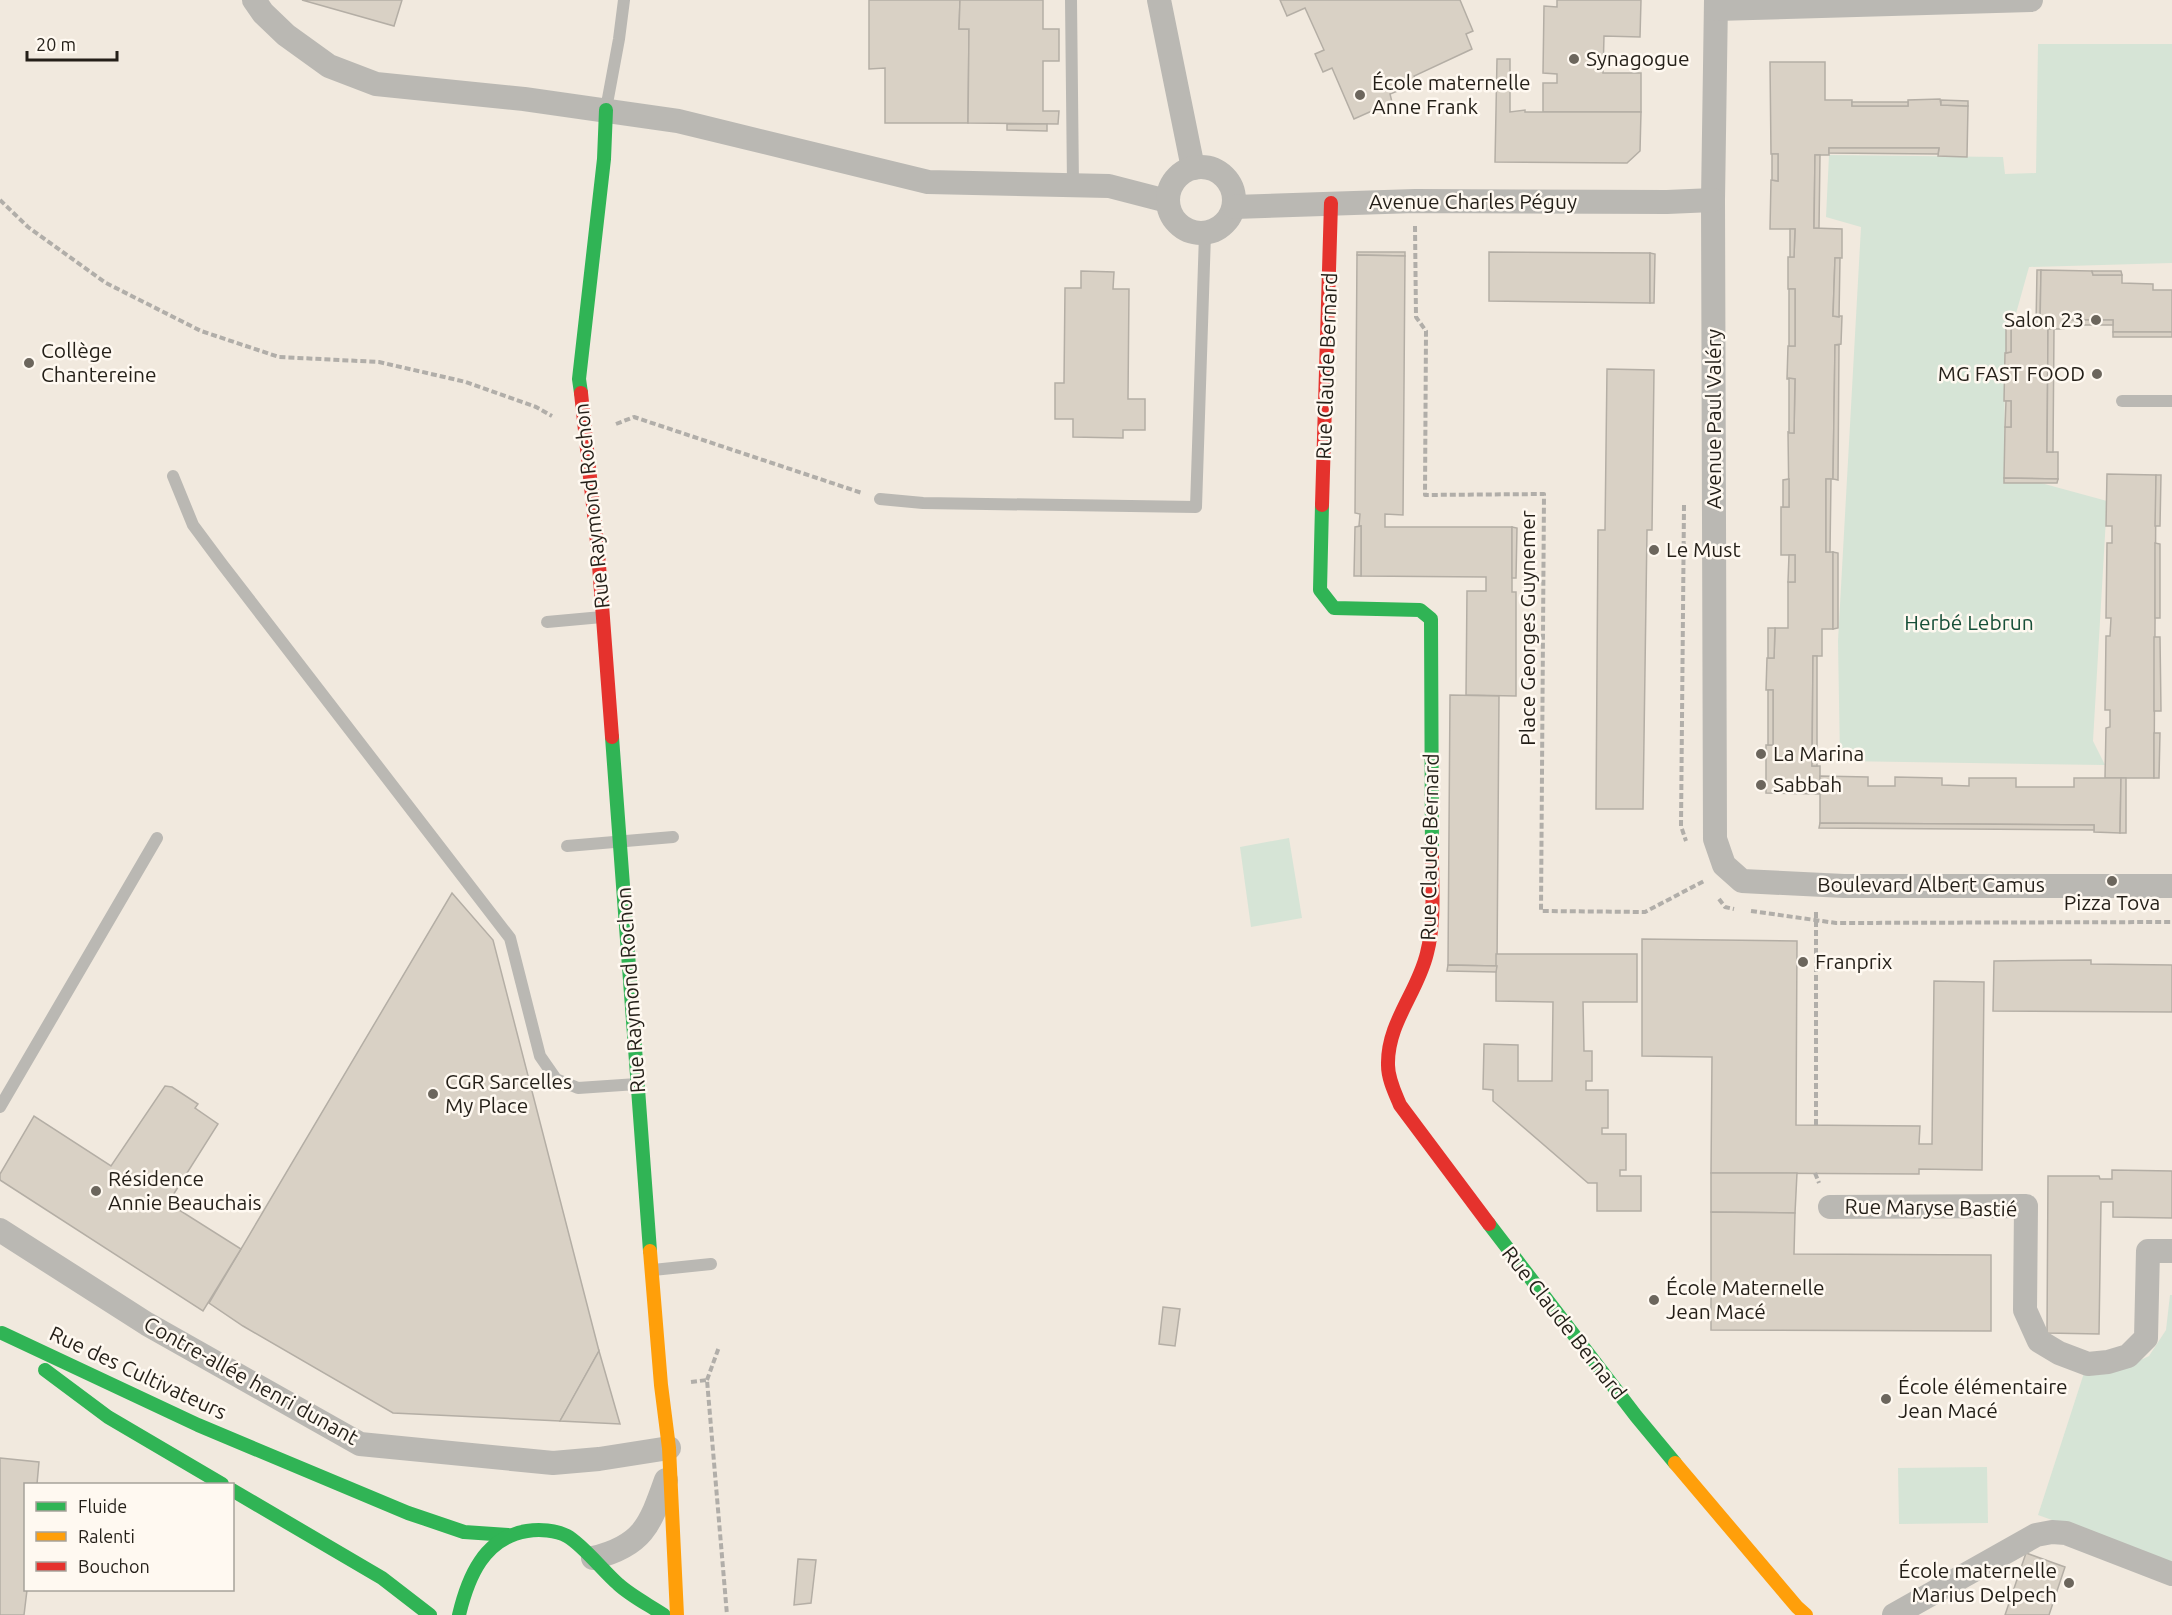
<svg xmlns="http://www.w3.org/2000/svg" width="2172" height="1615" font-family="Ubuntu,sans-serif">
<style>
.green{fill:#d6e4d6}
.building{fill:#d9d1c5;stroke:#b4aea5;stroke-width:1.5}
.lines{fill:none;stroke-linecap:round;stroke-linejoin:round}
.path{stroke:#b1aea9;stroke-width:4;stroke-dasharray:6 3;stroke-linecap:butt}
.lane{stroke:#bab8b3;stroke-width:12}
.street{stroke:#bab8b3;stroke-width:24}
.fast{stroke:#30b455;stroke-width:14}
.slow{stroke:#ff9f0a;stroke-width:14}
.jam{stroke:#e5322d;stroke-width:14}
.poi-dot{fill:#6c665d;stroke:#fff9f1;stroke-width:2}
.labels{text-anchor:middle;stroke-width:5;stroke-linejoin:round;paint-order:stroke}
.poi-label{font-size:21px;fill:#241f18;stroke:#fff9f1;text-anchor:start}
.street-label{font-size:21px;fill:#241f18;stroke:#fff9f1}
.park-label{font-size:21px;fill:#174f38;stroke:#fff9f1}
</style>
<rect width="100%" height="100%" fill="#f1e9de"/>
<g class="green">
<polygon points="2038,44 2172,44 2172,263 2029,267 2005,353 2004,482 2041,483 2107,501 2093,741 2105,765 1840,761 1838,641 1861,227 1826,217 1829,155 2003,157 2005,174 2036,173"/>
<polygon points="1289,838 1302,918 1251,927 1240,847"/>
<polygon points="2170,1295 2172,1295 2172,1563 2038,1515 2084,1373 2122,1369 2149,1356 2166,1330"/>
<polygon points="1987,1467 1988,1523 1899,1524 1898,1468"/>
</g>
<g class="building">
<polygon points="302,0 402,0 394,26"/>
<polygon points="869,0 960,0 959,29 969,29 968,123 885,123 885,68 869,69"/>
<polygon points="960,0 1043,0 1043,29 1059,29 1059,61 1043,61 1043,111 1059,111 1058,124 968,123 969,29 959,29"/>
<polygon points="1280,0 1460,0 1473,31 1466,34 1472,49 1414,76 1417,83 1390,94 1392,102 1354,119 1332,68 1323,72 1315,54 1324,50 1305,8 1287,16"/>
<polygon points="1557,0 1641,0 1640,37 1604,36 1603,73 1641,73 1641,112 1543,112 1543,83 1557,83 1557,74 1543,73 1544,6 1557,7"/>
<polygon points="1497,59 1510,59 1510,112 1525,110 1525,112 1641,112 1640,151 1627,163 1495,162"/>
<polygon points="1770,62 1825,62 1825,100 1852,100 1852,106 1908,106 1908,100 1940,99 1941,105 1968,106 1967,157 1938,156 1939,148 1829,148 1829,155 1815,155 1814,228 1842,229 1842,258 1835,258 1833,316 1842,316 1841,344 1835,345 1833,479 1826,479 1826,552 1833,552 1833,629 1822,629 1822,656 1813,656 1812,766 1820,766 1820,794 1766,793 1766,745 1773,745 1773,690 1766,690 1767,658 1774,658 1775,628 1788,628 1788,582 1795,582 1795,555 1781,555 1781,507 1789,507 1788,432 1794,433 1795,379 1787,379 1788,346 1795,346 1795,289 1788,289 1788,257 1794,257 1795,229 1770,229 1771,180 1778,181 1778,154 1771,154"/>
<polygon points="1941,100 1968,101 1968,106 1941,105"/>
<rect x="1852" y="102" width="56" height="4"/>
<polygon points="1007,124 1047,124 1047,131 1007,130"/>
<polygon points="1829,148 1939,148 1938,154 1829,153"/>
<polygon points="1772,154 1778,154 1778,181 1772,180"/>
<polygon points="1815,155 1820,155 1819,228 1814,228"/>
<polygon points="1790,229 1795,229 1794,257 1790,257"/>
<polygon points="1357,252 1405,252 1405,256 1357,255"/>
<polygon points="1489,252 1650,253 1650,303 1489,301"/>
<polygon points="1650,253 1655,254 1654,303 1650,303"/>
<polygon points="1357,255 1405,256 1403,515 1385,514 1385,527 1512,527 1512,592 1516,592 1516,696 1466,695 1467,591 1486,591 1486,577 1361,576 1361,526 1359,526 1360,514 1355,513"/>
<polygon points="1835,258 1840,258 1839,317 1833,316"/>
<polygon points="2037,270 2041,270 2040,325 2036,325"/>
<polygon points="2041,270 2092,271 2093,275 2122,275 2122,283 2153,284 2153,290 2172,290 2172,332 2113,332 2113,320 2064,320 2064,329 2048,329 2047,452 2058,452 2058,479 2004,478 2005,427 2011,427 2011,401 2004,401 2005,353 2011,352 2011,325 2040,325"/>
<polygon points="1081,271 1114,272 1113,289 1129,289 1128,399 1145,399 1145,430 1123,430 1123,438 1073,437 1073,419 1055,419 1055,383 1064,383 1065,288 1081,288"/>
<polygon points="2092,271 2121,271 2122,275 2093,275"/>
<rect x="1789" y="289" width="6" height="57"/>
<rect x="2064" y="320" width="49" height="5"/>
<polygon points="2006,324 2011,325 2011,352 2006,353"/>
<polygon points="2048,329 2054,329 2053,452 2047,452"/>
<rect x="2113" y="332" width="59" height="5"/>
<polygon points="1835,345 1839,345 1838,480 1833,479"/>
<polygon points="1607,369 1654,370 1652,530 1647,530 1643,809 1596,809 1598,530 1605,530"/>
<polygon points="1789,378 1795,379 1794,433 1789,433"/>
<polygon points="2006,401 2011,401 2011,427 2005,427"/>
<polygon points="2107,474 2156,475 2154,778 2105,778 2106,728 2110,727 2110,710 2105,710 2106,636 2110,636 2111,618 2106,618 2107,543 2112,543 2112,526 2106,526"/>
<polygon points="2156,475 2161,475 2160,526 2155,526"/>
<polygon points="2004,478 2058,479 2057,483 2004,483"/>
<polygon points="1789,479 1789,507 1783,507 1783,480"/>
<polygon points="1826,479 1831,479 1830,552 1826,552"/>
<polygon points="1361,526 1361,576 1354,576 1355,527"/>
<polygon points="1512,527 1517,528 1516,578 1512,578"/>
<polygon points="2155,543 2160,544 2160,618 2155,618"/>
<polygon points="1833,552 1838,553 1838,628 1833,629"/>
<polygon points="1789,555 1795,555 1795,582 1788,582"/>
<polygon points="1768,628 1775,628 1774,658 1768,658"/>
<polygon points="2154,637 2160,637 2161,711 2154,711"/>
<polygon points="1813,656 1817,656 1817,766 1812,766"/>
<rect x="1768" y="690" width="5" height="55"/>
<polygon points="1450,695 1499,696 1497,966 1448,965"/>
<polygon points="2154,733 2160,733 2159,778 2154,778"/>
<polygon points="1820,776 1868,777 1868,786 1895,786 1895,777 1942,778 1942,785 1969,786 1969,778 2016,778 2016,787 2074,787 2074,778 2121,778 2120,833 2094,832 2094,825 1820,823"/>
<polygon points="2121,778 2126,778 2126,833 2120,833"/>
<polygon points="1820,823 2094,825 2094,830 1819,828"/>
<polygon points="452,893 493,940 599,1351 560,1421 393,1413 243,1326 209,1303"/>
<polygon points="1642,939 1797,941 1796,1125 1920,1126 1919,1144 1932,1144 1934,981 1984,982 1982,1170 1919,1169 1919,1174 1711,1173 1712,1057 1642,1056"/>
<polygon points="1496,954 1637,954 1637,1002 1583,1002 1584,1051 1592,1051 1592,1081 1586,1081 1586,1090 1608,1090 1608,1128 1602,1128 1602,1134 1626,1134 1626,1170 1620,1170 1620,1176 1641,1176 1641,1211 1597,1211 1597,1183 1588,1183 1493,1101 1493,1090 1483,1089 1484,1044 1518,1045 1518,1081 1552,1081 1553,1002 1496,1001"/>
<polygon points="2091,960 2091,964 2172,965 2172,1012 1993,1011 1994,961"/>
<polygon points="1448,965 1497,966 1496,972 1447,971"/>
<polygon points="165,1086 172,1087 198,1104 195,1108 218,1124 168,1203 241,1249 203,1311 0,1180 0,1174 34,1116 111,1166"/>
<polygon points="2112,1170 2172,1171 2172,1218 2113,1217 2113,1202 2101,1202 2099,1334 2047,1333 2048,1176 2099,1176 2100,1179 2112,1179"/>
<polygon points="1711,1173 1797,1173 1795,1213 1711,1212"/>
<polygon points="1711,1212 1795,1213 1794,1254 1991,1255 1991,1331 1711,1330"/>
<polygon points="1163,1307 1180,1309 1175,1346 1159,1344"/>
<polygon points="599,1351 620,1424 560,1421"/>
<polygon points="0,1458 39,1462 37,1484 26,1484 27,1590 24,1615 0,1615"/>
<polygon points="2026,1553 2065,1567 2049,1615 2005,1615"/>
<polygon points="798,1559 816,1560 811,1603 794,1605"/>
</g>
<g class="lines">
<g class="path">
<polyline points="0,200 28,227 106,283 201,331 279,357 379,362 466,382 536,407 552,416"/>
<polyline points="1415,226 1416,317 1426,331 1425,495 1544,494 1541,911 1645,912 1704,881"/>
<polyline points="616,424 634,417 862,493"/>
<polyline points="1684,505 1681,826 1686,841"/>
<polyline points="1719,899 1725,907 1734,909"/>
<polyline points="1751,911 1836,923 2172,922"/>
<polyline points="1816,1125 1816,909"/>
<polyline points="1815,1173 1819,1183"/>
<polyline points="707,1380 719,1347"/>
<polyline points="691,1382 707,1380 727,1615"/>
</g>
<g class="lane">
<polyline points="1071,0 1073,185"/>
<polyline points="606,109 619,39 624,0"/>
<polyline points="2122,401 2172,401"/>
<polyline points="173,476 193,525 222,564 510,938 540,1056 556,1079 578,1088 637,1084"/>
<polyline points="880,499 923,503 1196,507 1205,234"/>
<polyline points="547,622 602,617"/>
<polyline points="567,846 673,837"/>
<polyline points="0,1107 157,838"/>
<polyline points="653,1270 711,1264"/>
</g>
<g class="street">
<polyline points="254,0 263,13 286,35 329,66 376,84 524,99 678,121 928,182 1109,186 1167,201"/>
<polyline points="1159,0 1193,168"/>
<polyline points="1716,0 1713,200 1715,839 1724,865 1742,881 1844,886 2172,886"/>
<polyline points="1716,9 2031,0"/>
<circle cx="1201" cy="200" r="33"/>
<polyline points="1234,207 1415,201 1667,202 1713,200"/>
<polyline points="1830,1207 2026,1206 2025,1310 2039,1341 2059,1353 2088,1364 2108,1362 2128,1356 2146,1338 2148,1251 2172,1251"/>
<polyline points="0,1230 147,1324 360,1444 553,1463 599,1459 669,1448"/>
<path d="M593,1558C643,1546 650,1525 666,1480"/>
<polyline points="1894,1615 2036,1535 2052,1532 2066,1533 2172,1574"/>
</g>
<g class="fast">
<polyline points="581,393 579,379 604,159 606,110"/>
<polyline points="1322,505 1320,590 1334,608 1420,610 1431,619 1432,856"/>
<polyline points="612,737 650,1251"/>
<polyline points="1489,1224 1636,1416 1675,1463"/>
<polyline points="2,1333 198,1425 408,1513 464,1532 508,1535"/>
<polyline points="45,1370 108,1417 222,1484"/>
<polyline points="232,1490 382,1578 430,1615"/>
<path d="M459,1615C468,1577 484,1538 527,1531C539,1529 556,1530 567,1536C583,1545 603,1571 618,1584C631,1596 649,1605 664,1615"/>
</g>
<g class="slow">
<polyline points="650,1251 661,1385 669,1448 677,1615"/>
<polyline points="1675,1463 1797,1607 1806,1615"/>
</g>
<g class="jam">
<polyline points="581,393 598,552 612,737"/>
<polyline points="1322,505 1331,203"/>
<path d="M1432,856C1432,888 1435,922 1427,953C1418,992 1387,1023 1388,1065C1388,1079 1395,1093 1400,1105L1489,1224"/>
</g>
</g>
<g class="poi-dot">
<circle cx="1574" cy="59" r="6"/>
<circle cx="1360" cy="95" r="6"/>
<circle cx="2096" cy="320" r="6"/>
<circle cx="29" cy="363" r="6"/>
<circle cx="2097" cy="374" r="6"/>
<circle cx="1654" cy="550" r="6"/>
<circle cx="1761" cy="754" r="6"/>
<circle cx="1761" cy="785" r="6"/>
<circle cx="2112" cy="881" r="6"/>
<circle cx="1803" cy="962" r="6"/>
<circle cx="433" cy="1094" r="6"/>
<circle cx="96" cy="1191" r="6"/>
<circle cx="1654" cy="1300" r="6"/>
<circle cx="1886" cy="1399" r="6"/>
<circle cx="2069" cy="1583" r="6"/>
</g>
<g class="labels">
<g class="poi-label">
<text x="1586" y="66">Synagogue</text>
<text x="1372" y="90">École maternelle<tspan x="1372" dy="24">Anne Frank</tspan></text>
<text x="2084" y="327" text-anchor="end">Salon 23</text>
<text x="41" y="358">Collège<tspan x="41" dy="24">Chantereine</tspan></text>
<text x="2085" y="381" text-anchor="end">MG FAST FOOD</text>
<text x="1666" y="557">Le Must</text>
<text x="1773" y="761">La Marina</text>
<text x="1773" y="792">Sabbah</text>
<text x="2112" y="910" text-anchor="middle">Pizza Tova</text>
<text x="1815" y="969">Franprix</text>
<text x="445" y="1089">CGR Sarcelles<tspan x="445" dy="24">My Place</tspan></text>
<text x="108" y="1186">Résidence<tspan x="108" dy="24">Annie Beauchais</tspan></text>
<text x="1666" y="1295">École Maternelle<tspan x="1666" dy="24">Jean Macé</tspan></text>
<text x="1898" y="1394">École élémentaire<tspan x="1898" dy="24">Jean Macé</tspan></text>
<text x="2057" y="1578" text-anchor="end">École maternelle<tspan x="2057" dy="24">Marius Delpech</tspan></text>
</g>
<g class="street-label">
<text x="1473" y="209">Avenue Charles Péguy</text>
<text transform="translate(1327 366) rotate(-88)" y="7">Rue Claude Bernard</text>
<text transform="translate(1714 419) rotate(-90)" y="7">Avenue Paul Valéry</text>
<text transform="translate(592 506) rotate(-96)" y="7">Rue Raymond Rochon</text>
<text transform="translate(1528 628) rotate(-90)" y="7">Place Georges Guynemer</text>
<text transform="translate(1430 847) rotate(-89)" y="7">Rue Claude Bernard</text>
<text x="1931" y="892">Boulevard Albert Camus</text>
<text transform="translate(631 990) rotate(-94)" y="7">Rue Raymond Rochon</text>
<text transform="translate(1931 1208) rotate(1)" y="7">Rue Maryse Bastié</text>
<text transform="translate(1564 1323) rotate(52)" y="7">Rue Claude Bernard</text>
<text transform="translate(138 1373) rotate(25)" y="7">Rue des Cultivateurs</text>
<text transform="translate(251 1381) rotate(29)" y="7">Contre-allée henri dunant</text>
</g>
<g class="park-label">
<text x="1969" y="630">Herbé Lebrun</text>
</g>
</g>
<rect x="24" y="1483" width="210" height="108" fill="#fff9f1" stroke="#a7a29a" stroke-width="1.5"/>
<rect x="36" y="1502" width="30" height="9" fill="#30b455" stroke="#a7a29a" stroke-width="1.5"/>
<text x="78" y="1513" font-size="18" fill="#241f18">Fluide</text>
<rect x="36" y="1532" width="30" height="9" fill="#ff9f0a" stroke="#a7a29a" stroke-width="1.5"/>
<text x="78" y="1543" font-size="18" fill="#241f18">Ralenti</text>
<rect x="36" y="1562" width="30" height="9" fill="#e5322d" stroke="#a7a29a" stroke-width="1.5"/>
<text x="78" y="1573" font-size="18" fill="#241f18">Bouchon</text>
<path d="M27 51v9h90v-9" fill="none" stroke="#241f18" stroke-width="3"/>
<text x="36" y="51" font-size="18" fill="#241f18" stroke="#fff9f1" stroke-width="4.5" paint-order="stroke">20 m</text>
</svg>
